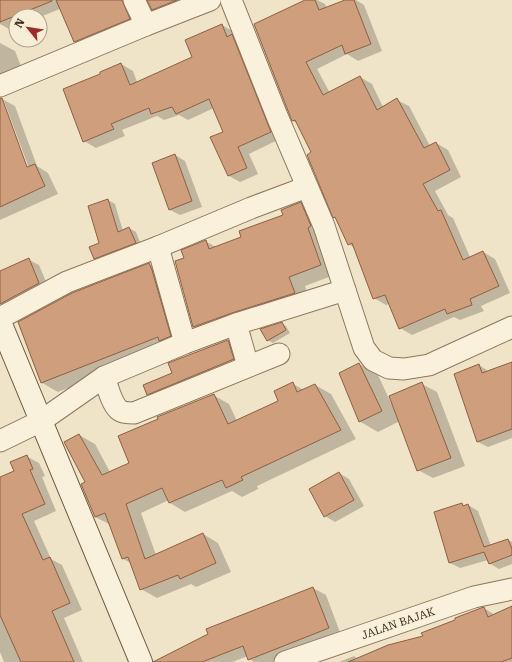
<svg xmlns="http://www.w3.org/2000/svg" width="512" height="662" font-family="'Roboto Serif',serif">
<style>
.shadow{fill:#0003;fill-rule:evenodd}
.building{fill:#cf9f7d;stroke:#8d5f41}
.lines{fill:none;stroke-linecap:round;stroke-linejoin:round}
.street-casing{stroke:#8d765c;stroke-width:23}
.secondary-casing{stroke:#6f573f;stroke-width:24}
.street{stroke:#faf1dc;stroke-width:21}
.secondary{stroke:#faf1dc;stroke-width:22}
.labels{text-anchor:middle;stroke-width:3.5;stroke-linejoin:round;paint-order:stroke}
.street-label{font-size:11px;fill:#3d2e20;stroke:#f7eed8}
</style>
<rect width="100%" height="100%" fill="#f0e4c8"/>
<g class="shadow">
<polygon points="0,0 136,0 141,26 86,48 74,42 60,9 40,17 16,16 16,26 9,29 0,24"/>
<polygon points="148,0 186,0 165,16 153,9"/>
<polygon points="307,0 317,0 325,4 327,8 347,0 356,0 364,5 382,51 358,61 347,54 317,69 330,93 360,77 372,84 383,107 397,100 409,106 430,146 436,143 448,150 461,177 435,191 448,215 453,218 470,257 483,252 495,259 510,293 481,306 484,311 460,320 454,317 412,335 400,328 389,304 386,305 374,298 354,248 349,244 337,219 334,217 312,153 297,123 293,121 255,25"/>
<polygon points="222,25 234,32 282,138 249,154 258,174 240,182 229,176 224,132 214,108 188,120 179,115 164,120 157,116 122,130 125,136 96,148 84,141 102,74 121,64 133,71 137,82 193,57"/>
<path d="M0,43L15,51L25,76L1,92L2,99L15,106L37,166L48,173L58,194L0,220ZM2,101H4L30,171L28,172Z"/>
<polygon points="175,155 185,161 202,207 180,215 170,210"/>
<polygon points="108,200 115,204 123,231 129,228 136,232 142,247 102,262 95,258 100,243"/>
<polygon points="301,203 317,213 337,274 305,286 310,302 210,336 194,327 185,259 205,241 216,247 242,237 284,215"/>
<polygon points="29,260 39,265 49,289 10,310 0,304 0,272"/>
<polygon points="149,264 164,274 186,345 172,347 58,392 42,383"/>
<polygon points="281,323 286,326 290,333 273,343 268,340"/>
<polygon points="228,341 238,347 243,365 158,400 148,394 174,374"/>
<polygon points="359,364 378,375 391,403 422,384 437,392 465,466 433,478 418,470 400,421 378,432 359,421"/>
<polygon points="479,365 488,371 512,365 512,438 488,447 478,442"/>
<polygon points="293,384 304,390 315,385 331,394 356,439 257,486 258,489 242,497 232,491 185,512 170,503 169,500 141,513 156,555 203,534 218,543 231,572 196,587 191,584 157,598 141,589 131,563 123,559 111,525 95,517 87,482 79,435 95,444 110,472 131,463 213,395 229,404 237,421 280,401"/>
<polygon points="26,456 39,463 45,476 42,477 56,511 34,521 51,559 62,565 82,610 64,618 83,662 4,662 0,652 0,478 15,472"/>
<polygon points="339,473 349,479 364,506 335,522 325,516"/>
<polygon points="462,504 465,506 468,505 478,511 491,546 508,540 512,542 512,564 499,569 489,563 488,560 460,568 450,563 435,512"/>
<polygon points="313,588 326,595 341,635 273,662 254,662 249,659 248,656 232,662 154,662 209,634"/>
<polygon points="512,607 512,662 339,662 354,656 358,659 424,637 484,608 495,615"/>
</g>
<g class="building">
<polygon points="0,0 52,0 52,1 0,22"/>
<polygon points="56,0 122,0 130,19 74,42"/>
<polygon points="147,0 177,0 152,10"/>
<polygon points="305,0 315,0 319,10 345,0 354,0 371,44 345,54 342,45 306,62 323,95 360,76 377,110 397,98 424,148 436,142 450,170 423,184 438,211 441,210 463,260 483,251 499,286 470,299 472,305 447,314 445,309 399,329 385,295 373,299 352,243 348,245 335,217 333,218 307,155 311,152 295,120 292,121 254,24"/>
<polygon points="222,24 227,37 232,34 271,132 238,147 247,168 228,176 210,137 223,132 209,99 176,114 172,107 151,114 149,108 111,124 114,129 83,142 63,89 100,74 100,72 121,63 130,85 192,57 185,40"/>
<polygon points="2,98 27,167 35,164 45,186 0,207 0,99"/>
<polygon points="175,154 192,201 169,210 152,163"/>
<polygon points="108,199 118,232 129,227 136,243 94,259 89,247 99,243 88,206"/>
<polygon points="301,202 311,226 308,228 321,265 289,277 295,293 232,313 193,327 175,261 184,258 181,250 206,240 209,249 241,237 239,231 283,215 281,210"/>
<polygon points="29,258 39,283 0,304 0,271"/>
<polygon points="149,263 152,270 171,336 159,341 158,337 41,383 18,322 72,293"/>
<polygon points="282,322 286,330 267,341 260,329"/>
<polygon points="228,340 234,359 147,395 143,385 172,373 168,363"/>
<polygon points="512,362 512,429 477,442 454,374 479,364 482,373"/>
<polygon points="359,363 382,411 359,422 339,373"/>
<polygon points="293,382 297,392 315,384 341,430 241,477 243,480 226,488 222,480 169,503 162,488 126,504 145,559 203,533 216,563 180,579 178,575 140,590 128,557 122,559 105,513 95,517 81,484 85,482 64,442 79,434 102,475 129,463 118,436 158,419 157,417 214,394 228,424 278,401 274,391"/>
<polygon points="422,382 451,458 417,471 389,396"/>
<polygon points="27,455 33,469 30,470 45,504 22,514 43,560 50,557 70,603 52,611 74,662 21,662 0,615 0,477 14,471 10,462"/>
<polygon points="339,472 354,500 324,517 309,489"/>
<polygon points="462,503 463,506 468,504 484,547 508,539 512,549 512,555 489,564 484,552 449,563 434,512"/>
<polygon points="313,587 329,628 248,660 243,646 202,662 153,662 208,634 206,629"/>
<polygon points="512,606 512,658 501,662 348,662 388,645 423,636 421,633 455,620 455,618 481,608 484,607 488,617"/>
</g>
<g class="lines">
<g class="street-casing">
<g id="street">
<polyline points="134,0 146,25"/>
<polyline points="0,86 146,25 210,0"/>
<polyline points="158,247 251,208 307,187"/>
<polyline points="345,290 364,348 373,360 389,368 404,369 429,365 512,327"/>
<polyline points="0,318 67,282 158,247 185,343"/>
<polyline points="236,324 248,366"/>
<path d="M104,377C108,387 111,402 118,409C122,413 129,413 134,413L279,354"/>
<polyline points="0,441 41,421 104,377 185,343 236,324 345,290 324,226 277,116 231,0"/>
<polyline points="285,662 474,597 512,589"/>
</g>
</g>
<g class="secondary-casing">
<polyline id="secondary" points="0,322 141,662"/>
</g>
<use href="#street" class="street"/>
<use href="#secondary" class="secondary"/>
</g>
<g class="labels">
<g class="street-label">
<text transform="translate(398 623) rotate(-19)" y="4">JALAN BAJAK</text>
</g>
</g>
<g transform="translate(28 28) rotate(300)"><circle r="19" fill="#f7eed8" stroke="#ada18e"/>
<path d="M0-3L7 15L0 10L-7 15Z" fill="#9e2a2b"/>
<text y="-6" font-size="11" font-weight="bold" text-anchor="middle" fill="#3d2e20">N</text>
</g>
</svg>
